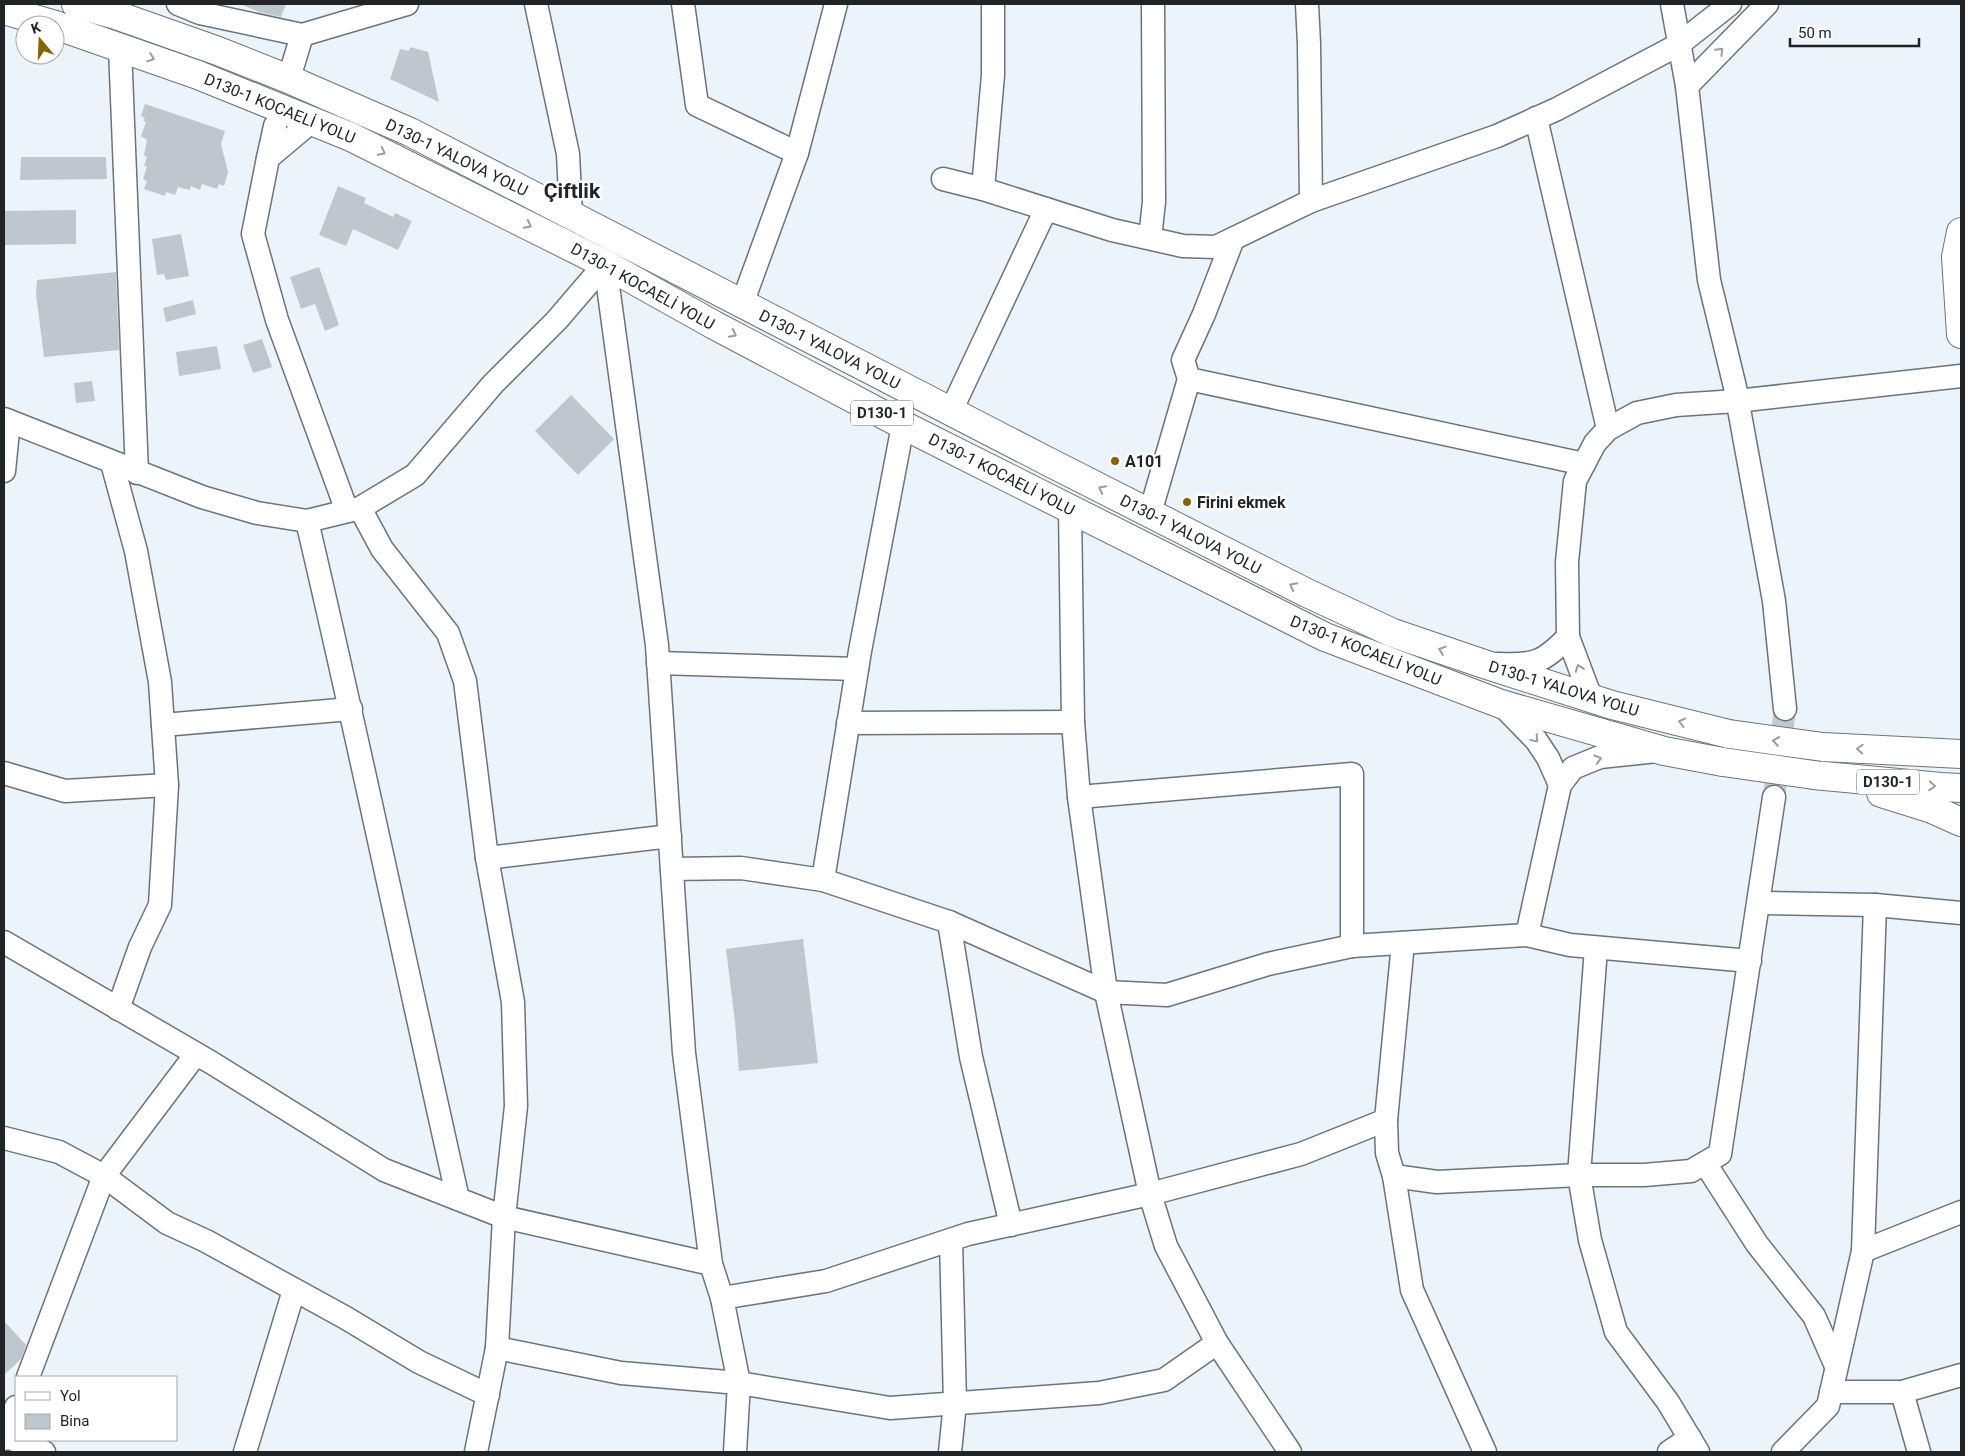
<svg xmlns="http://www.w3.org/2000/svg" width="1965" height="1456" font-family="Roboto,sans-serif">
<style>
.building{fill:#bdc7cd}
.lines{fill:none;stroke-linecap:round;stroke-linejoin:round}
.minor-tunnel{stroke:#c2cad0;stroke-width:22;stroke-dasharray:22 11;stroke-linecap:butt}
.minor-casing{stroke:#6b747a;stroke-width:25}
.major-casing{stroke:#6b747a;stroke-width:30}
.highway-casing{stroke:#6b747a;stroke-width:30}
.minor{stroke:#fff;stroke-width:22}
.major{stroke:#fff;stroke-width:28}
.highway{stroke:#fff;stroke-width:28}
.highway-bridge-casing{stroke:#6b747a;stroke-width:30;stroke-linecap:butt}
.highway-bridge{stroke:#fff;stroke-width:28}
.oneway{stroke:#9b9c9e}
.poi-dot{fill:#876400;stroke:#fff;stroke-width:2}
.labels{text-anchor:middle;stroke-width:5;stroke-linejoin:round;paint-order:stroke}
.shield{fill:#fff;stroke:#646668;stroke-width:1}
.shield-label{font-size:15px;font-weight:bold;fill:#212427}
.street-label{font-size:16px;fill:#212427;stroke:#fff}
.poi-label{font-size:16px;font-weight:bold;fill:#212427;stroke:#fff;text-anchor:start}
.district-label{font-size:21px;font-weight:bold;fill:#212427;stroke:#fff}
</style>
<rect width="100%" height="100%" fill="#eaf4fa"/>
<g class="building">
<polygon points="240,4 286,4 281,17 259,12"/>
<polygon points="410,47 428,52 439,102 390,79 400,49 409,51"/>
<polygon points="145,104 225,131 221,144 228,172 224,186 219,184 217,189 202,184 200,190 191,186 190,190 178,187 175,195 166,192 165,196 144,189 147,181 143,180 147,166 144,166 147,157 144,156 147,140 141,136 146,122 143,121 145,118 141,116"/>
<polygon points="21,157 106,157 107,179 20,180"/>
<polygon points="338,186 366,198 364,203 393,217 395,213 412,221 398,250 353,229 346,246 319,235"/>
<polygon points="76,210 76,244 4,245 4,211"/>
<polygon points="181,234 189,276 166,280 164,274 157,275 152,239"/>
<polygon points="319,267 339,325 325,331 315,304 301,309 290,277"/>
<polygon points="116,272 119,350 44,357 36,294 37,280"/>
<polygon points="193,300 196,314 166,322 163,308"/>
<polygon points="262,339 272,367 253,373 243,345"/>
<polygon points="217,346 221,369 179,376 176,352"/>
<polygon points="92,381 95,401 76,403 74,383"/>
<polygon points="571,395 614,439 578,475 535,431"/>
<polygon points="803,939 818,1063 739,1071 735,1022 726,949"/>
<polygon points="4,1321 26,1345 21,1359 4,1375"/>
</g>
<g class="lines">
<polyline class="minor-tunnel" points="1774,797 1785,709"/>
<g class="minor-casing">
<g id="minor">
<polyline points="178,4 200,13 302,35 407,4"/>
<polyline points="536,4 568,154 571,215"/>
<polyline points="683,4 697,105 797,153"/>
<polyline points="1307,4 1309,44 1311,201"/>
<polyline points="1672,4 1687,86 1709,280 1735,387 1774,601 1785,709"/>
<polyline points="120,48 137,473"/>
<polyline points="293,65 302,35"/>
<polyline points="1687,86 1767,4"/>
<polyline points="1536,118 1608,429"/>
<polyline points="312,121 268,158 253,234 277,320 347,511"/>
<polyline points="268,158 275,126"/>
<polyline points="943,179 983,189 1112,230 1183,246 1216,247 1311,201 1497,136 1557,109 1678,45 1730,4"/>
<polyline points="983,189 993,75 993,4"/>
<polyline points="1150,238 1154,202 1153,4"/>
<polyline points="1233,239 1204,314 1183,360 1189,379 1584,464"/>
<polyline points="605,264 657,645 684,1053 711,1264 722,1298 739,1383 735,1452"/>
<polyline points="742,304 797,153 836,4"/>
<polyline points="951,411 1046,209"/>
<polyline points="4,419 202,497 257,513 307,521 360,508 415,475 493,384 557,320 605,264"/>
<polyline points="112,463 136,551 160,682 167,785 160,905 140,947 118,1009"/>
<polyline points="4,471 9,421"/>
<polyline points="360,508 382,549 448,633 465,681 487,858 513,1002 516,1106 504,1217 497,1348 476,1452"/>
<polyline points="1070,508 1073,722 1079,797 1106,992 1150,1194 1166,1246 1217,1343 1290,1452"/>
<polyline points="1150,513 1189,379"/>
<path d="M307,521C360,746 407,973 458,1199"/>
<polyline points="658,663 857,669"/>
<path d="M1498,664C1534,666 1544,662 1568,637"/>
<polyline points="1591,698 1568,637 1567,562 1575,481 1595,443 1608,429 1637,413 1676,405 1737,401 1961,376"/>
<polyline points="1501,704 1536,740 1548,758 1560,785"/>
<polyline points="848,723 1073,722"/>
<polyline points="163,725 351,709"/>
<polyline points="4,773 65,791 167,785"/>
<polyline points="1079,797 1352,774 1352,946"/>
<polyline points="487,858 670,836"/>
<polyline points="672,869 741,868 823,880 949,922 1106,992 1167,995 1268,964 1352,946 1527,935 1570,945 1750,961"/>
<polyline points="823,880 860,651 903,425"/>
<polyline points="1759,903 1875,905 1961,913"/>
<polyline points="949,922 971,1057 1011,1225"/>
<polyline points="1527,935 1560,785 1573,768 1600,757 1657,751"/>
<polyline points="4,942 212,1063 384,1170 504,1217 711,1264"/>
<polyline points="1596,948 1579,1175 1590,1240 1616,1332 1668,1402 1698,1452"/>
<polyline points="1386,1120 1387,1153 1394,1176 1437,1182 1579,1175 1644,1175 1691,1171 1720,1154 1774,797"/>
<polyline points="4,1138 59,1152 104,1176 167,1223 206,1241 346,1318 419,1362 488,1395"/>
<polyline points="1705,1163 1757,1244 1814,1316 1836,1366"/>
<polyline points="1394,1176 1412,1290 1485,1452"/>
<polyline points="1863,1251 1961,1212"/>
<polyline points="722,1298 826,1281 968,1234 1150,1194 1301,1154 1386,1120 1403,943"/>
<polyline points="497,1348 621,1373 739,1383 890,1408 1099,1393 1164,1380 1217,1343"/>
<polyline points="28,1377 104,1176 196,1054"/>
<polyline points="1831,1392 1902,1392 1961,1375"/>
<polyline points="1902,1392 1919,1452"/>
<polyline points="4,1434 5,1436 16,1407"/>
<polyline points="4,1439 5,1436 44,1452"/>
<polyline points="245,1452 294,1290"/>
<polyline points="950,1452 955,1403 951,1240"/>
<polyline points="1669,1452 1690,1438"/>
<polyline points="1783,1452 1828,1406 1863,1251 1875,905"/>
</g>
</g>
<g class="major-casing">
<polyline id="major" points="1961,232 1956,257 1961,334"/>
</g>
<g class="highway-casing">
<g id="highway">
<polyline points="76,4 116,15 218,51 286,78 410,132 1047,461 1307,593 1393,633 1481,663 1612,705 1729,734"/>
<polyline points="4,10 55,25"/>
<polyline points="55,25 198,75 351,137 605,264 714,325 903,425 1325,637 1501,704 1664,751 1723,762"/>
<polyline points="1823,747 1961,754"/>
<polyline points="1814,775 1941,787 1961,788"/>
<polyline points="1881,793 1932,809 1961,822"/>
</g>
</g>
<use href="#minor" class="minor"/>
<use href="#major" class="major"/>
<use href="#highway" class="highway"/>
<g class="highway-bridge-casing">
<g id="highway-bridge">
<polyline points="1729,734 1823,747"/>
<polyline points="1723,762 1814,775"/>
</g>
</g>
<use href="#highway-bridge" class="highway-bridge"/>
</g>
<defs><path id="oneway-chevron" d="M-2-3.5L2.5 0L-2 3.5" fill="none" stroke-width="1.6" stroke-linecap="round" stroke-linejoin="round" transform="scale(1.25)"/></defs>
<g class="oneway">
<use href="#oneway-chevron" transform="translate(1720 51) rotate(-46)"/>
<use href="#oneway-chevron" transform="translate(151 58) rotate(19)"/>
<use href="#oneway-chevron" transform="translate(382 152) rotate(26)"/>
<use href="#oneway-chevron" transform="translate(528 225) rotate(27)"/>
<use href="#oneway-chevron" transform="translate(733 334) rotate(27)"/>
<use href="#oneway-chevron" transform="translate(1102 489) rotate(-153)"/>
<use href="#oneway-chevron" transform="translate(1293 586) rotate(-153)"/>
<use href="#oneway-chevron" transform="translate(1442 650) rotate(-161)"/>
<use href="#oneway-chevron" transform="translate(1579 668) rotate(-110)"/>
<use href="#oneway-chevron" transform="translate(1682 722) rotate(-166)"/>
<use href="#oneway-chevron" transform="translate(1535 739) rotate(50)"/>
<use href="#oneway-chevron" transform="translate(1776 741) rotate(-172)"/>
<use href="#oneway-chevron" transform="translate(1860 749) rotate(-177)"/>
<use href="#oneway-chevron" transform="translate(1598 759) rotate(-16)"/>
<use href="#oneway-chevron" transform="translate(1932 786) rotate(5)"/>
</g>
<g class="poi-dot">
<circle cx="1115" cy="461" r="5"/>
<circle cx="1187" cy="502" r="5"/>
</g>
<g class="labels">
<g class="shield">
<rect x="851" y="400.5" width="62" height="25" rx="4"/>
<rect x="1857" y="769.5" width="62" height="25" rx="4"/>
</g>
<g class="shield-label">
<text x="882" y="418">D130-1</text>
<text x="1888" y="787">D130-1</text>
</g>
<g class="street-label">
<text transform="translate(280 108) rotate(22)" y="6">D130-1 KOCAELİ YOLU</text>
<text transform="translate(457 157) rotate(26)" y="6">D130-1 YALOVA YOLU</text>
<text transform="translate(643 286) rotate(29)" y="6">D130-1 KOCAELİ YOLU</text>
<text transform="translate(830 349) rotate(27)" y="6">D130-1 YALOVA YOLU</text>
<text transform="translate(1002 474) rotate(27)" y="6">D130-1 KOCAELİ YOLU</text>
<text transform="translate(1191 534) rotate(27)" y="6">D130-1 YALOVA YOLU</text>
<text transform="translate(1366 650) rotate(22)" y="6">D130-1 KOCAELİ YOLU</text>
<text transform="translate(1564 688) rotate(17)" y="6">D130-1 YALOVA YOLU</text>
</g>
<g class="poi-label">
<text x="1125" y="467">A101</text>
<text x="1197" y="508">Firini ekmek</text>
</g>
<g class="district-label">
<text x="572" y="198">Çiftlik</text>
</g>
</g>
<rect width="1965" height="1456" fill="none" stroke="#212427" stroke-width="10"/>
<rect x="15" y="1376" width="162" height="65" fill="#ffffff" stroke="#a6a7a9"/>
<rect x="25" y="1392" width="25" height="8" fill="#ffffff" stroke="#a6a7a9"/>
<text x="60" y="1401" font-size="15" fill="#212427">Yol</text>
<rect x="25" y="1414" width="25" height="15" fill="#bdc7cd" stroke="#a6a7a9"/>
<text x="60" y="1426" font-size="15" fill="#212427">Bina</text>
<g transform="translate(40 40) rotate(341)"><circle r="24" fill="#ffffff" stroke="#a6a7a9"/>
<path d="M0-4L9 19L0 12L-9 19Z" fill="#876400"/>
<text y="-8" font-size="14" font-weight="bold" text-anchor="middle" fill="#212427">K</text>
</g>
<path d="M1790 38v8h129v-8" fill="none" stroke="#212427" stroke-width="2.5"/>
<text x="1798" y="38" font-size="15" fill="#212427" stroke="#ffffff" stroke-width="4" paint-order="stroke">50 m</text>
</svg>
